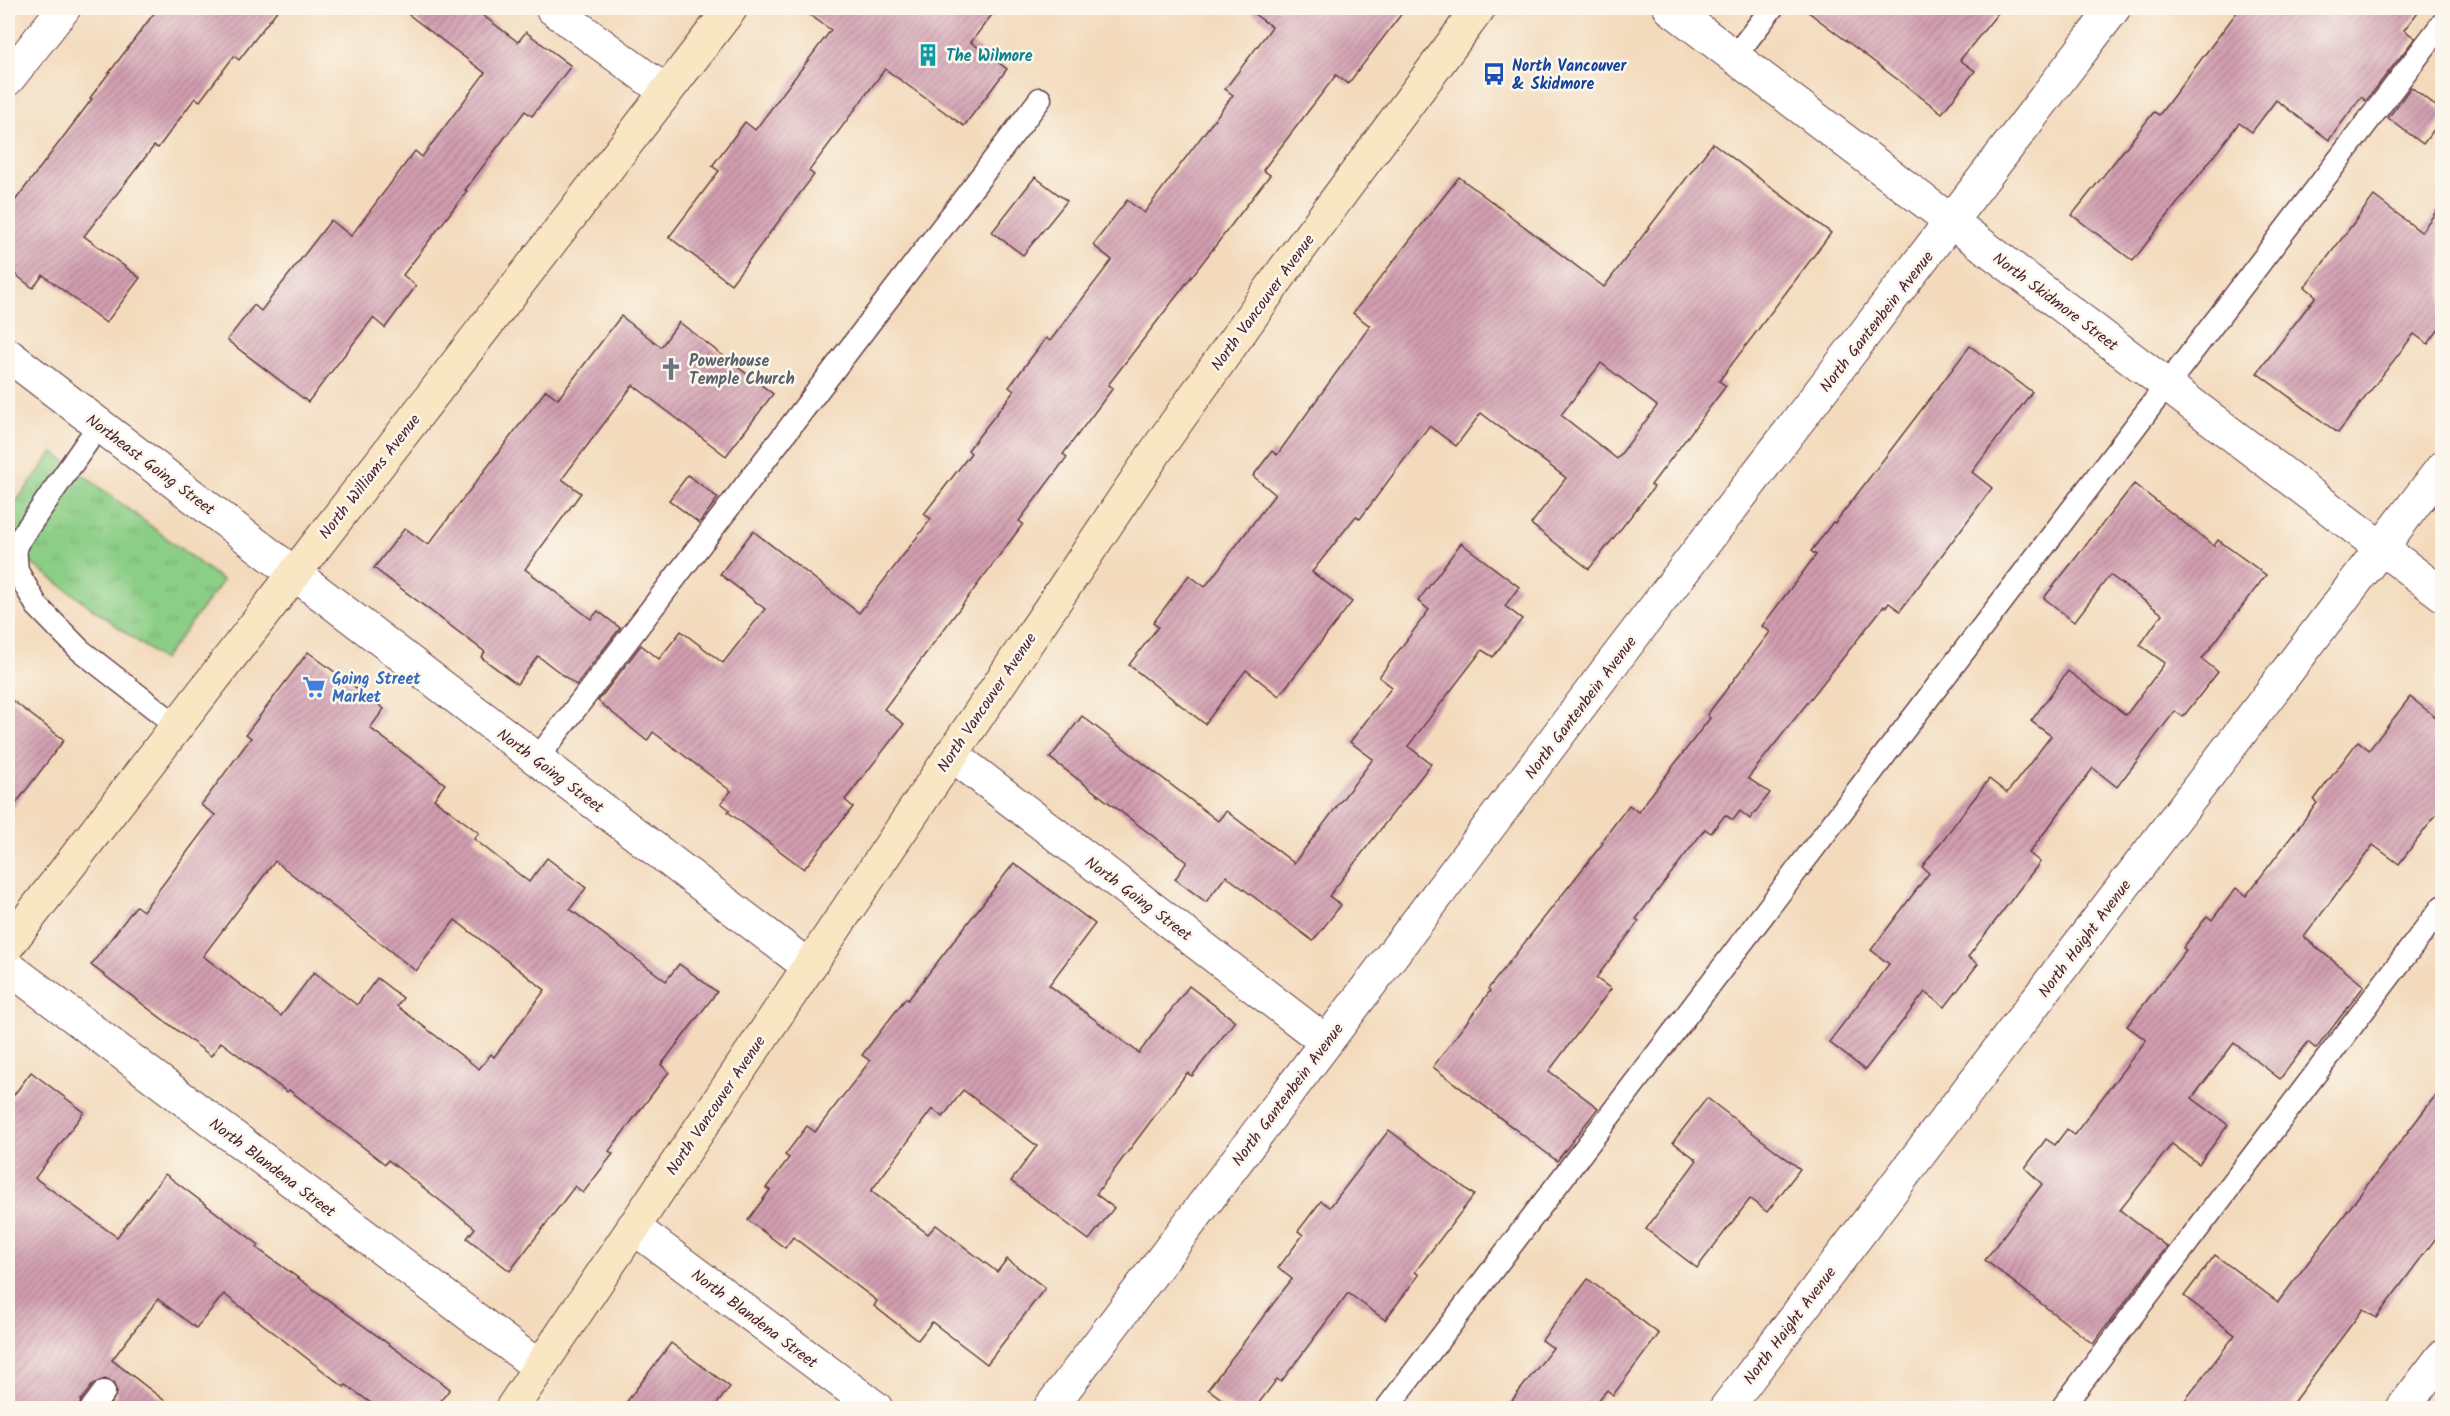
<svg xmlns="http://www.w3.org/2000/svg" width="2450" height="1416" font-family="Kalam,sans-serif">
<style>
.grass{fill:url(#grass-tufts);stroke:#6a7658;stroke-width:1.5}
.building{fill:url(#building-hatch);fill-rule:evenodd}
.lines{fill:none;stroke-linecap:round;stroke-linejoin:round}
.service-casing{stroke:#633b41;stroke-width:25}
.minor-casing{stroke:#633b41;stroke-width:35}
.tertiary-casing{stroke:#633b41;stroke-width:35}
.secondary-casing{stroke:#633b41;stroke-width:35}
.service{stroke:#fff;stroke-width:22}
.minor{stroke:#fff;stroke-width:33}
.tertiary{stroke:#fff;stroke-width:33}
.secondary{stroke:#f9e7c3;stroke-width:33}
.labels{text-anchor:middle;stroke-width:5;stroke-linejoin:round;paint-order:stroke}
.culture-label{font-size:16px;font-weight:bold;fill:#0d838f;stroke:#fbf7ec;text-anchor:start}
.transit-label{font-size:16px;font-weight:bold;fill:#164399;stroke:#fbf7ec;text-anchor:start}
.street-label{font-size:16px;fill:#4a1f2b;stroke:#fbf7ec}
.worship-label{font-size:16px;font-weight:bold;fill:#5b616d;stroke:#fbf7ec;text-anchor:start}
.shop-label{font-size:16px;font-weight:bold;fill:#366cbe;stroke:#fbf7ec;text-anchor:start}
</style>
<defs>
<pattern id="grass-tufts" width="24" height="20" patternUnits="userSpaceOnUse" patternTransform="scale(1.5)"><rect width="24" height="20" fill="#8bce86"/><path d="M3 7l-1-3M5 7V3M7 7l1-3M15 17l-1-3M17 17v-4M19 17l1-3" fill="none" stroke="#79b074"/></pattern>
<pattern id="building-hatch" width="6" height="6" patternUnits="userSpaceOnUse" patternTransform="scale(1.5)"><rect width="6" height="6" fill="#d19eb0"/><path d="M-1 1l2-2M0 6l6-6M5 7l2-2" fill="none" stroke="#ac808f"/></pattern>
</defs>
<rect width="100%" height="100%" fill="#fbf7ec"/>
<filter id="ink" filterUnits="userSpaceOnUse"><feTurbulence type="fractalNoise" baseFrequency=".0167" numOctaves="2"/><feDisplacementMap in="SourceGraphic" scale="12" xChannelSelector="R" yChannelSelector="G"/><feConvolveMatrix kernelMatrix="1 2 1 2 8 2 1 2 1" color-interpolation-filters="sRGB"/></filter>
<filter id="wash" filterUnits="userSpaceOnUse"><feTurbulence type="fractalNoise" baseFrequency=".008" numOctaves="4" result="noise"/><feDisplacementMap in="SourceGraphic" scale="24" xChannelSelector="R" yChannelSelector="G"/><feGaussianBlur stdDeviation="1.35" result="paint"/><feColorMatrix in="noise" values="0 0 0 0 0 0 0 0 0 0 0 0 0 0 0 0 0 1.4 0 .05"/><feComposite in="paint" operator="in"/></filter>
<g filter="url(#wash)">
<rect width="100%" height="100%" fill="#f3dabc"/>
<polygon class="grass" points="53,452 223,581 163,660 8,546 8,513"/>
<g id="blocks">
<g class="building">
<polygon points="158,8 279,8 239,60 234,56 200,101 195,98 158,148 154,146 84,236 140,278 106,323 43,275 33,288 8,269 8,210 92,99 90,98"/>
<polygon points="400,8 473,8 518,42 526,32 571,66 532,116 525,111 465,190 467,191 403,275 416,286 385,328 373,318 308,402 227,340 254,305 261,311 331,220 351,236 415,151 422,157 485,73"/>
<polygon points="800,8 997,8 971,42 1007,69 964,126 885,69 809,171 814,175 731,284 669,237 719,171 712,166 745,122 755,130 831,30"/>
<polygon points="1246,8 1406,8 1348,84 1336,75 1263,170 1270,175 1108,385 1113,388 1063,454 1067,457 1019,521 1023,524 884,709 904,724 845,800 853,807 804,869 728,812 730,810 721,803 731,791 653,732 647,741 598,701 641,645 659,659 681,631 723,663 765,609 720,574 753,531 859,613 931,519 924,514 971,453 968,450 1014,391 1009,387 1046,338 1050,341 1112,260 1093,245 1127,200 1144,213 1233,95 1225,89 1272,27"/>
<polygon points="1803,8 2002,8 1960,60 1975,71 1942,113"/>
<polygon points="2240,8 2421,8 2404,30 2415,38 2366,101 2361,97 2329,140 2276,100 2252,132 2239,123 2133,261 2072,215 2154,112 2159,115"/>
<polygon points="2411,87 2442,111 2442,119 2423,144 2388,118"/>
<path d="M1713,143L1831,233L1719,381L1726,386L1651,485L1654,487L1589,569L1531,524L1566,478L1481,413L1456,446L1429,426L1360,519L1356,516L1312,572L1352,602L1279,696L1246,670L1205,724L1129,665L1158,627L1153,623L1189,575L1205,587L1275,494L1253,476L1272,451L1277,455L1370,326L1353,313L1459,177L1604,287ZM1601,363L1657,406L1617,459L1561,415Z"/>
<polygon points="1035,177 1067,201 1023,255 992,232"/>
<polygon points="2374,196 2421,232 2442,204 2442,325 2428,344 2414,334 2338,433 2257,373 2316,296 2305,287"/>
<polygon points="621,316 661,347 679,322 773,394 726,456 633,385 562,479 581,493 525,569 591,619 598,611 620,628 576,685 538,656 517,684 481,657 485,652 374,568 405,528 428,545 546,390 558,399"/>
<polygon points="1970,346 2032,392 1972,472 1992,488 1900,611 1889,603 1886,607 1884,606 1748,778 1770,793 1750,819 1740,811 1733,820 1725,815 1711,833 1705,829 1636,919 1639,921 1596,978 1611,989 1549,1071 1598,1108 1557,1161 1433,1067 1490,991 1488,989 1603,843 1601,842 1629,805 1638,812 1710,718 1707,715 1770,632 1762,626 1816,555 1811,551 1833,522 1835,523"/>
<polygon points="688,475 718,498 699,523 669,500"/>
<polygon points="2134,484 2214,546 2218,540 2266,575 2202,659 2218,672 2183,717 2175,711 2117,787 2093,768 2029,853 2040,862 1968,957 1978,964 1945,1007 1925,992 1865,1070 1829,1042 1889,964 1871,950 1929,873 1922,867 1989,779 2007,793 2051,736 2031,721 2068,671 2126,715 2165,663 2140,645 2162,614 2110,575 2074,622 2044,598"/>
<polygon points="1461,543 1519,587 1505,606 1522,619 1493,657 1482,650 1408,746 1431,764 1329,896 1341,905 1313,941 1226,876 1206,902 1175,879 1187,862 1050,758 1082,716 1218,821 1226,811 1294,863 1373,759 1350,742 1392,687 1379,677 1429,610 1418,601"/>
<path d="M308,652L384,709L370,728L445,784L434,799L479,833L474,839L529,882L547,858L586,888L570,909L666,981L679,964L717,992L661,1065L669,1072L609,1151L613,1154L583,1193L575,1186L510,1271L467,1238L475,1228L388,1160L385,1164L289,1090L287,1092L221,1042L211,1056L91,965L136,906L143,911L215,815L201,805L251,738L246,734ZM275,861L416,971L455,920L545,990L494,1057L491,1054L479,1069L397,1006L403,998L377,978L357,1005L314,972L281,1016L203,956Z"/>
<polygon points="8,697 64,740 8,814"/>
<polygon points="2410,697 2442,722 2442,807 2399,864 2373,845 2304,937 2364,986 2316,1049 2308,1042 2280,1079 2234,1043 2192,1098 2228,1125 2199,1164 2172,1144 2120,1210 2167,1247 2093,1344 1985,1260 2042,1184 2025,1168 2046,1139 2055,1145 2067,1129 2074,1135 2146,1040 2127,1026 2186,950 2183,948 2207,916 2212,920 2236,888 2246,896 2317,803 2314,800 2358,741 2369,750"/>
<polygon points="1014,863 1095,924 1049,985 1139,1053 1189,986 1235,1021 1192,1076 1187,1073 1096,1194 1114,1208 1089,1240 1011,1181 1037,1146 963,1090 943,1117 932,1109 871,1191 928,1234 936,1225 997,1272 1007,1259 1045,1288 987,1364 932,1322 918,1340 874,1306 877,1301 793,1237 785,1248 748,1220 770,1190 766,1188 789,1158 785,1155 807,1126 815,1132 870,1061 862,1055 906,998 908,1000"/>
<polygon points="31,1072 84,1112 35,1178 117,1237 165,1174 259,1245 257,1248 450,1389 435,1408 378,1408 346,1385 344,1387 224,1294 196,1328 158,1299 112,1360 174,1408 108,1408 117,1393 113,1382 105,1379 93,1384 81,1400 79,1408 8,1408 8,1103"/>
<polygon points="2442,1087 2442,1230 2376,1318 2363,1309 2289,1408 2179,1408 2235,1335 2184,1296 2215,1255 2278,1302"/>
<polygon points="1707,1098 1800,1169 1767,1212 1750,1199 1697,1268 1646,1229 1697,1160 1673,1142"/>
<polygon points="1389,1130 1474,1195 1415,1272 1419,1275 1385,1320 1348,1293 1281,1382 1277,1379 1255,1408 1234,1408 1208,1389 1292,1279 1278,1268 1303,1235 1298,1231 1321,1201 1330,1207"/>
<polygon points="1588,1279 1659,1334 1613,1395 1607,1390 1592,1408 1506,1408 1553,1348 1542,1340"/>
<polygon points="671,1343 730,1387 714,1408 622,1408"/>
</g>
</g>
</g>
<g filter="url(#ink)">
<use href="#blocks" fill-opacity="0" stroke="#633b41" stroke-width="1.5"/>
<g class="lines">
<g class="service-casing">
<g id="service">
<polyline points="1735,56 1772,8"/>
<polyline points="99,425 15,546 17,571 37,606 80,650 176,725"/>
<polyline points="537,759 1040,99"/>
<polyline points="92,1408 104,1392"/>
<polyline points="1387,1408 2442,24"/>
<polyline points="2062,1408 2442,907"/>
</g>
</g>
<g class="minor-casing">
<g id="minor">
<polyline points="552,8 666,92"/>
<polyline points="8,79 64,8"/>
<polyline points="8,355 808,966"/>
<polyline points="951,754 1326,1042"/>
<polyline points="8,967 539,1367"/>
<polyline points="633,1227 876,1408"/>
<polyline points="1050,1408 1611,665 2114,8"/>
<polyline points="1726,1408 2442,468"/>
<polyline points="2403,1408 2442,1357"/>
</g>
</g>
<g class="tertiary-casing">
<polyline id="tertiary" points="1670,8 2442,594"/>
</g>
<g class="secondary-casing">
<g id="secondary">
<polyline points="8,945 731,8"/>
<polyline points="512,1408 1156,451 1284,270 1479,8"/>
</g>
</g>
<use href="#service" class="service"/>
<use href="#minor" class="minor"/>
<use href="#tertiary" class="tertiary"/>
<use href="#secondary" class="secondary"/>
</g>
</g>
<defs>
<g id="building-bare" transform="scale(1.8)"><path d="M-4-6H4V6H1V3H-1V6H-4ZM-2.5-4.3h1.7v1.8h-1.7ZM.8-4.3h1.7v1.8H.8ZM-2.5-1h1.7V.8h-1.7ZM.8-1h1.7V.8H.8Z" fill="#0f9aa8" stroke="#fbf7ec" stroke-width="2.5" paint-order="stroke"/></g>
<g id="bus-bare" transform="scale(1.8)"><path d="M-5-6H5V4H4V6H2V4H-2V6H-4V4H-5ZM-3.5-4V0h7V-4ZM-3.5 1.2v1.5H-2V1.2ZM2 1.2v1.5H3.5V1.2Z" fill="#1a4fb4" stroke="#fbf7ec" stroke-width="2.5" paint-order="stroke"/></g>
<g id="church-bare" transform="scale(1.8)"><path d="M-1.2-6h2.4v3.5h3.3v2.4h-3.3V6h-2.4V-.1h-3.3v-2.4h3.3Z" fill="#6b7280" stroke="#fbf7ec" stroke-width="2.5" paint-order="stroke"/></g>
<g id="supermarket-bare" transform="scale(1.8)"><path d="M-6-5.5h2.5l.6 2H6L4.5 2H-2.5L-4.4-4H-6ZM-1.5 3.2a1.3 1.3 0 1 0 .1 0ZM3 3.2a1.3 1.3 0 1 0 .1 0Z" fill="#3f7fe0" stroke="#fbf7ec" stroke-width="2.5" paint-order="stroke"/></g>
</defs>
<g fill-rule="evenodd">
<use href="#building-bare" x="928" y="55"/>
<use href="#bus-bare" x="1494" y="74"/>
<use href="#church-bare" x="671" y="369"/>
<use href="#supermarket-bare" x="314" y="687"/>
</g>
<g class="labels">
<g class="culture-label">
<text x="946" y="61">The Wilmore</text>
</g>
<g class="transit-label">
<text x="1512" y="71">North Vancouver<tspan x="1512" dy="18">&amp; Skidmore</tspan></text>
</g>
<g class="street-label">
<text transform="translate(2056 301) rotate(37)" y="6">North Skidmore Street</text>
<text transform="translate(1262 302) rotate(-54)" y="6">North Vancouver Avenue</text>
<text transform="translate(1876 321) rotate(-52)" y="6">North Gantenbein Avenue</text>
<text transform="translate(151 464) rotate(37)" y="6">Northeast Going Street</text>
<text transform="translate(369 476) rotate(-52)" y="6">North Williams Avenue</text>
<text transform="translate(986 702) rotate(-56)" y="6">North Vancouver Avenue</text>
<text transform="translate(1580 707) rotate(-53)" y="6">North Gantenbein Avenue</text>
<text transform="translate(551 770) rotate(37)" y="6">North Going Street</text>
<text transform="translate(1139 898) rotate(37)" y="6">North Going Street</text>
<text transform="translate(2084 938) rotate(-53)" y="6">North Haight Avenue</text>
<text transform="translate(1287 1094) rotate(-53)" y="6">North Gantenbein Avenue</text>
<text transform="translate(715 1105) rotate(-56)" y="6">North Vancouver Avenue</text>
<text transform="translate(273 1167) rotate(37)" y="6">North Blandena Street</text>
<text transform="translate(755 1318) rotate(37)" y="6">North Blandena Street</text>
<text transform="translate(1789 1325) rotate(-53)" y="6">North Haight Avenue</text>
</g>
<g class="worship-label">
<text x="689" y="366">Powerhouse<tspan x="689" dy="18">Temple Church</tspan></text>
</g>
<g class="shop-label">
<text x="332" y="684">Going Street<tspan x="332" dy="18">Market</tspan></text>
</g>
</g>
<rect width="2450" height="1416" fill="none" stroke="#fbf7ec" stroke-width="30"/>
</svg>
